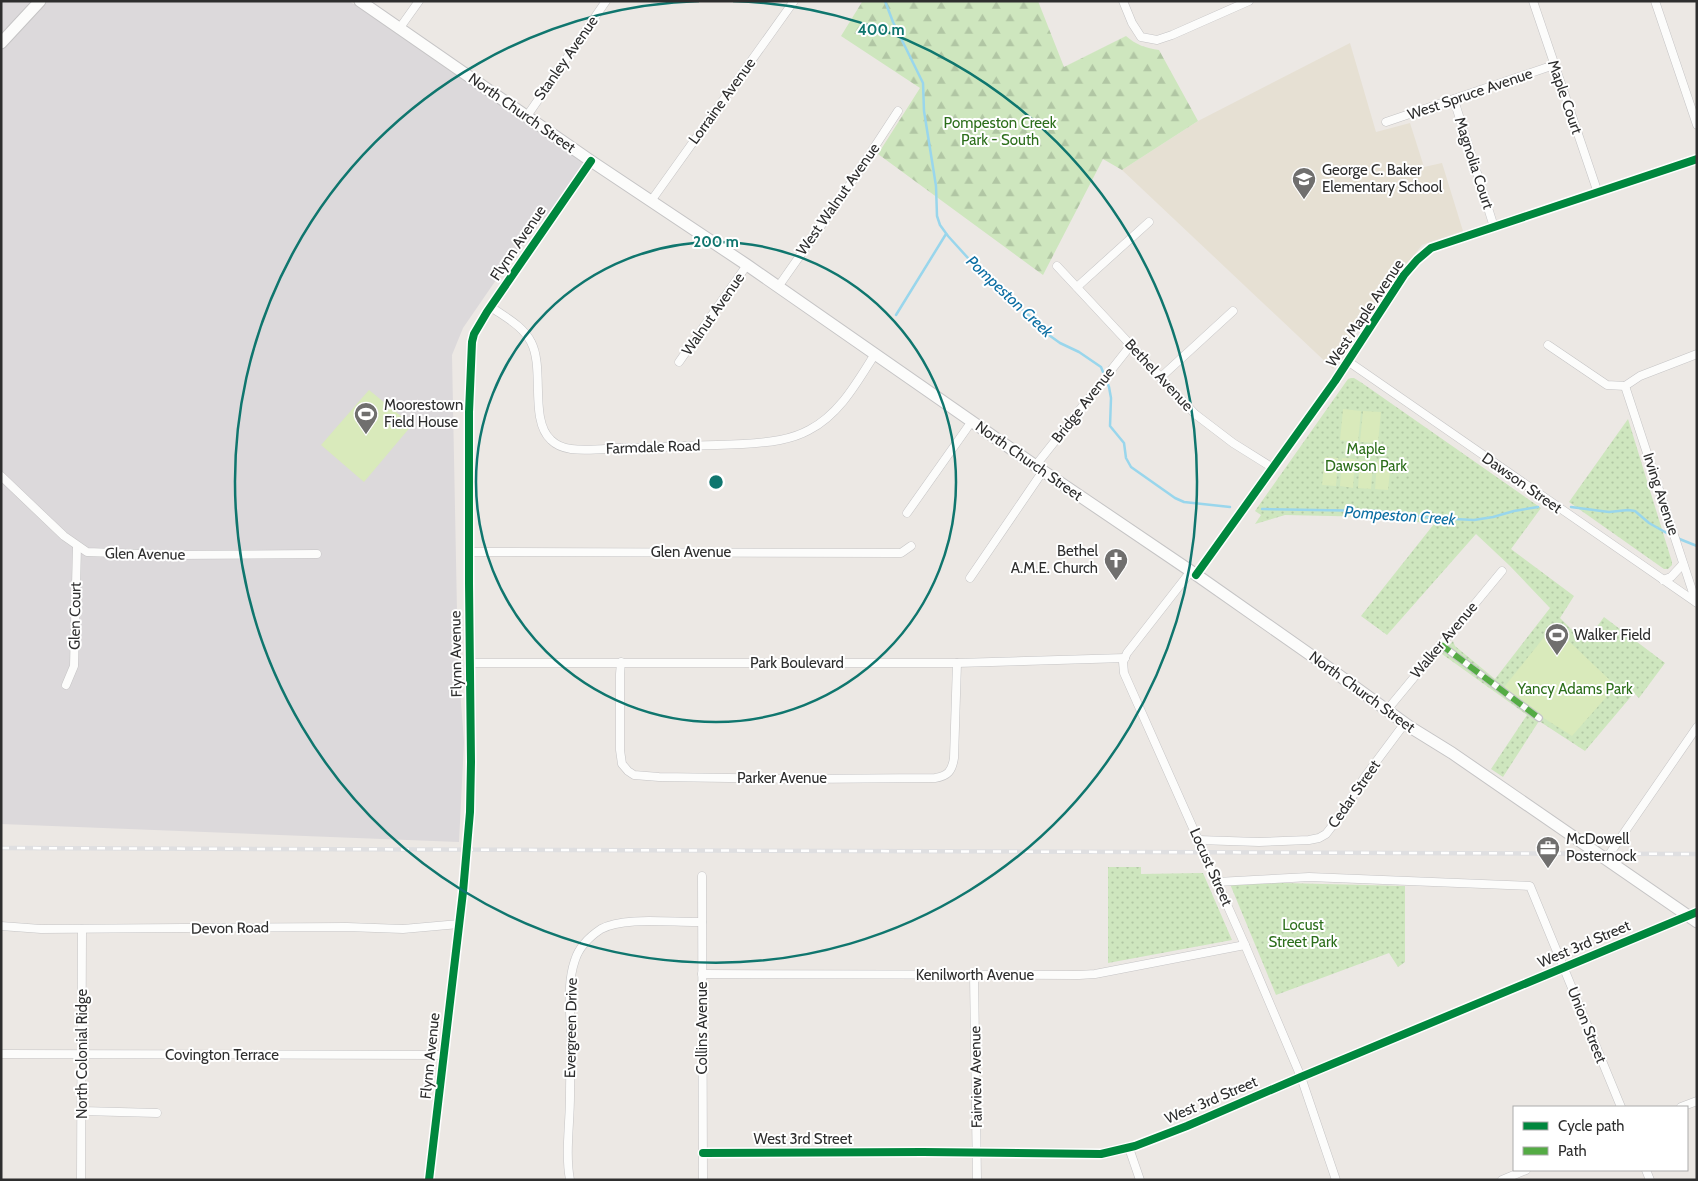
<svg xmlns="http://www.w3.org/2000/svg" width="1698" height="1181" font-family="Cabin,sans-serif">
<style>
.industrial{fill:#dcd9db}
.education{fill:#e6e0d3}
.forest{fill:url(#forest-firs)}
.park{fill:url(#park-dots)}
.pitch{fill:#d9eabb}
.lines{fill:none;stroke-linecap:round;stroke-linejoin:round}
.stream{stroke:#99d6ec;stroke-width:2.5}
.pedestrian-casing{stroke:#c5c4c5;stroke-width:8}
.minor-casing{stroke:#c5c4c5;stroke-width:9}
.secondary-casing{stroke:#c5c4c5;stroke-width:13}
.pedestrian{stroke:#fcfcfb;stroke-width:5.5}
.minor{stroke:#fcfcfb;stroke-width:8}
.secondary{stroke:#fcfcfb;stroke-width:11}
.rail-casing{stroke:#dfdfe1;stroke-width:4.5}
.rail{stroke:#fff;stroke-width:2.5;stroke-dasharray:8;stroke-linecap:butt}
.quiet{stroke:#54ab44;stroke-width:6;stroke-dasharray:12 6;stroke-linecap:butt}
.cycleway-casing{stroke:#fff;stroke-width:11}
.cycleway{stroke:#00873e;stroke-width:8}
.ring{fill:none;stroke:#0f766e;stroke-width:2.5}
.labels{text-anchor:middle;stroke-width:4;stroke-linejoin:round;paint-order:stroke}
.street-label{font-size:15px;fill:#2e2e2e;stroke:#fff}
.park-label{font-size:15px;fill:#2c6e1b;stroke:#fff}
.poi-label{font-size:15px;fill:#2e2e2e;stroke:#fff;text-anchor:start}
.water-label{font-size:16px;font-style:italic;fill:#0d6fa3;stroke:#fff}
.centre{fill:#0f766e;stroke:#fff;stroke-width:2.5}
.ring-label{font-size:15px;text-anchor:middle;font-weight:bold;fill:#0f766e;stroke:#fff;stroke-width:4;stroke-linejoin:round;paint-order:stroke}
</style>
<defs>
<pattern id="forest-firs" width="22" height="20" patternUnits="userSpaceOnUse" patternTransform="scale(1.25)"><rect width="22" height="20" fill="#cee6be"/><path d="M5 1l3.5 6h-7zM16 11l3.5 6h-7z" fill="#b1c6a4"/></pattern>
<pattern id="park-dots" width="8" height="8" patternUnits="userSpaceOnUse" patternTransform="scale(1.25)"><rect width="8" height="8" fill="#cee6be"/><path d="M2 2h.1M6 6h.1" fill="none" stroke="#b1c6a4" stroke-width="1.8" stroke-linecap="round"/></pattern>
</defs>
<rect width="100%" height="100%" fill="#ece8e4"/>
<polygon class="industrial" points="1,1 349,1 591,161 507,264 463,328 452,355 458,663 464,742 459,842 1,824"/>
<polygon class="education" points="1350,43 1376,132 1410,123 1424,167 1442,163 1463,231 1422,245 1404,268 1395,275 1379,296 1352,337 1346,349 1333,369 1122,170 1198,121"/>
<path class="forest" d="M860,1H1038L1064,67L1126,36C1136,45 1146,48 1159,50L1198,121L1122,170L1103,159L1043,275L878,154L920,88L841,36L862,2Z"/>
<g class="park">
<polygon points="1351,378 1354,378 1362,383 1541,508 1511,549 1574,596 1560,618 1585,643 1604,617 1665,663 1639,698 1634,693 1585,751 1539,721 1503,777 1491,769 1527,715 1442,654 1453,641 1455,646 1495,679 1550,608 1510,566 1476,534 1387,635 1361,616 1434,524 1377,517 1285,515 1255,524 1261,515 1255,511 1348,379"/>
<polygon points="1628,419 1672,562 1672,565 1668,569 1664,569 1569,502"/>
<polygon points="1108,867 1141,867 1141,874 1203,873 1232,940 1108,963"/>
<polygon points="1282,883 1405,886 1405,962 1398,967 1389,953 1276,995 1230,884"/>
</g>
<g class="pitch">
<polygon points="369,390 412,425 364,482 321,445"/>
<polygon points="1343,409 1361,411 1358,442 1340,440"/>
<polygon points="1363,411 1381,412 1378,443 1360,442"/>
<polygon points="1325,457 1338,458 1336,486 1322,485"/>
<polygon points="1342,458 1355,459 1353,488 1340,486"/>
<polygon points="1360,460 1373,461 1371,489 1358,488"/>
<polygon points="1377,461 1391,462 1388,490 1375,489"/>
<polygon points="1553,626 1616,686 1572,736 1501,691"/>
</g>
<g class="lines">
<g class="stream">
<polyline points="885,1 893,22 923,83 924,111 936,186 937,216 940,225 948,236 987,279 1033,319 1046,333 1060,343 1079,352 1101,367 1109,387 1111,398 1110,426 1124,443 1126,458 1131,467 1175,498 1184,502 1230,507"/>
<polyline points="896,315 946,234"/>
<polyline points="1571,507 1609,512 1628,510 1635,511 1649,523 1672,536"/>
<polyline points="1262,509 1376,511 1434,518 1474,520 1493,517 1514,511 1538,507"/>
<polyline points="1677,538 1697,546"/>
</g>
<g class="pedestrian-casing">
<polyline id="pedestrian" points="1440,644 1539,718"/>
</g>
<g class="minor-casing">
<g id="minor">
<polyline points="1123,1 1132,23 1141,37 1157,40 1172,35 1249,1"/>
<polyline points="1533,1 1598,193"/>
<polyline points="1655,1 1697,125"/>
<polyline points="399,29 419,1"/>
<polyline points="1454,100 1494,227"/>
<polyline points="527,116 606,1"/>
<polyline points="1386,122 1554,65"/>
<polyline points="651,201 794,1"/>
<polyline points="1057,266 1195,414 1233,443 1273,468"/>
<polyline points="778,287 851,183 898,111"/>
<polyline points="1077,287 1149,222"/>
<path d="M491,307C505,317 523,326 531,342C545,368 529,420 551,440C556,445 564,448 571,449C586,451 602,449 617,448C640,448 663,447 685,446C717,444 749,446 780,440C790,438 800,435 809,430C840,414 857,382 875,354"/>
<polyline points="1548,345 1607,385 1625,386"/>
<polyline points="679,362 747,265"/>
<polyline points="1349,362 1697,603"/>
<polyline points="1161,377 1233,311"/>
<polyline points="1625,386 1696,602"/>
<polyline points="1625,386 1640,376 1697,354"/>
<polyline points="1036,465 1131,345"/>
<polyline points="1,476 64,536 87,552 168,555 317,554"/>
<polyline points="907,513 972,421"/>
<polyline points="469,552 901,553 911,546"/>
<polyline points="1191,571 1127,653 1123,662 1124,673 1245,945 1301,1077 1336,1180"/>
<polyline points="1196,575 1335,381 1404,275 1417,260 1431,248 1697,159"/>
<polyline points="970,578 1043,471"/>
<polyline points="1663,580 1671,577 1683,564"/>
<path d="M621,662L620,674V750L622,764L628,771L634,775L659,777L797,779L935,778C948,776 952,771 954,758L957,663"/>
<polyline points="469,663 957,663 1125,658"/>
<polyline points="66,685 74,666 77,546"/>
<polyline points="1387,710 1502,571"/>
<polyline points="1198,840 1259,842 1309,840 1319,838 1326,834 1343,812 1364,778 1405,723"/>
<polyline points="1606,859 1697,727"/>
<polyline points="702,876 703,1180"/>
<polyline points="1217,882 1309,877 1530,886 1621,1107"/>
<polyline points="1,926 41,929 347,927 403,929 459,924"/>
<polyline points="702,974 1079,975 1095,974 1245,945"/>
<polyline points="974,975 977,1180"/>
<polyline points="1,1054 443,1055"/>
<polyline points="1681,1107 1697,1101"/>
<polyline points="82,1111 157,1113"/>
<polyline points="1129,1148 1140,1180"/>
<polyline points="703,1153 923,1152 1101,1154 1135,1146 1187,1126 1301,1077 1697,912"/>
<polyline points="1646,1170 1650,1180"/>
<polyline points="81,1180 82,929"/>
<polyline points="429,1180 463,892 470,812 471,762 469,583 469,412 472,342 474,334 487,312 591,161"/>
<path d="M570,1180C565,1153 570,1124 570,1096C570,1075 571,1053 571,1032C570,1008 567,983 575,960C579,947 589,937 601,929C624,916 674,923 702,922"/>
<polyline points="1502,1180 1526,1170"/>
</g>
</g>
<g class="secondary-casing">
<g id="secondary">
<polyline points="360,1 591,161 747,265 1043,471 1198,576 1322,663 1410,727 1452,753 1697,922"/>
<polyline points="1,43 40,1"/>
</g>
</g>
<use href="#pedestrian" class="pedestrian"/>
<use href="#minor" class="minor"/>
<use href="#secondary" class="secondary"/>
<g class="rail-casing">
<polyline id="rail" points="1,848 1697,854"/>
</g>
<use href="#rail" class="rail"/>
<polyline class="quiet" points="1440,644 1539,718"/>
<g class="cycleway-casing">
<g id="cycleway">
<polyline points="1196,575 1335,381 1404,275 1417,260 1431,248 1697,159"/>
<polyline points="703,1153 923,1152 1101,1154 1135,1146 1187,1126 1301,1077 1697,912"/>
<polyline points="429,1180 463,892 470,812 471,762 469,583 469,412 472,342 474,334 487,312 591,161"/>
</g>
</g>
<use href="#cycleway" class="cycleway"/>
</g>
<g class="ring">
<circle cx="716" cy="482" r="240"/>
<path d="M733 1A481 481 0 1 1 699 1"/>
</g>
<defs>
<g id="school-pin" transform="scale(1.25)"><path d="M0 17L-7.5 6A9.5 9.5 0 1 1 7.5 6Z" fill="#706f6e" stroke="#fff"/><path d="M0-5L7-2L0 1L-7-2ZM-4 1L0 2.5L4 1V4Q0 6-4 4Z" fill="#fff"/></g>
<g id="stadium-pin" transform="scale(1.25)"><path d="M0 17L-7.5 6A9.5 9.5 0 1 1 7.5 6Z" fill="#706f6e" stroke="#fff"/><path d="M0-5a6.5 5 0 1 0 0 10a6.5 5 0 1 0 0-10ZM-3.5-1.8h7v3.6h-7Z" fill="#fff"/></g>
<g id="church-pin" transform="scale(1.25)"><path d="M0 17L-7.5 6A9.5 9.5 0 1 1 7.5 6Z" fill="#706f6e" stroke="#fff"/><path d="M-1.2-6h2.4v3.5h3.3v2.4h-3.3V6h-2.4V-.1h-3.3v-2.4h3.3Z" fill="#fff"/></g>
<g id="office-pin" transform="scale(1.25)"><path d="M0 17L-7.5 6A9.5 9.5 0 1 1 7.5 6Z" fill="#706f6e" stroke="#fff"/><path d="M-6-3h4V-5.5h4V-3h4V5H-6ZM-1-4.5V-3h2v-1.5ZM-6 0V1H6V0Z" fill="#fff"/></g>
</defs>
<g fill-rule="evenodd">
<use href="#school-pin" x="1304" y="179"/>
<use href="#stadium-pin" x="366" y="414"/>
<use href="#church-pin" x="1116" y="560"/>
<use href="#stadium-pin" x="1557" y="635"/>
<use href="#office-pin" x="1548" y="848"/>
</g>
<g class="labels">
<g class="street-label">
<text transform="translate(566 58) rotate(-55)" y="5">Stanley Avenue</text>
<text transform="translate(1470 94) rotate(-19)" y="5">West Spruce Avenue</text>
<text transform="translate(1565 97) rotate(71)" y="5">Maple Court</text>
<text transform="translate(722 101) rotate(-54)" y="5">Lorraine Avenue</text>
<text transform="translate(522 113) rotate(35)" y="5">North Church Street</text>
<text transform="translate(1474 163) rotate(72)" y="5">Magnolia Court</text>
<text transform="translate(838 199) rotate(-55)" y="5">West Walnut Avenue</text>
<text transform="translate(518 243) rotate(-56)" y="5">Flynn Avenue</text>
<text transform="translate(1365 313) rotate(-56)" y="5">West Maple Avenue</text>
<text transform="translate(713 314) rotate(-55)" y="5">Walnut Avenue</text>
<text transform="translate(1159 375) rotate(47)" y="5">Bethel Avenue</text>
<text transform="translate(1083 405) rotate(-52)" y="5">Bridge Avenue</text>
<text transform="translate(653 447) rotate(-2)" y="5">Farmdale Road</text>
<text transform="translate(1029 461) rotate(35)" y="5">North Church Street</text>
<text transform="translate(1522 483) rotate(35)" y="5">Dawson Street</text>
<text transform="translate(1661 494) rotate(72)" y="5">Irving Avenue</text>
<text x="691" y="557">Glen Avenue</text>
<text transform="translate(145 554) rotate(1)" y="5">Glen Avenue</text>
<text transform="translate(75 616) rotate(-89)" y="5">Glen Court</text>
<text transform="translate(1444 640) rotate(-50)" y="5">Walker Avenue</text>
<text transform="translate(456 654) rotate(-91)" y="5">Flynn Avenue</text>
<text x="797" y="668">Park Boulevard</text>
<text transform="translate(1362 692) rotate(36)" y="5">North Church Street</text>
<text x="782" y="783">Parker Avenue</text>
<text transform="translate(1354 794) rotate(-55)" y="5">Cedar Street</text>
<text transform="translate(1211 867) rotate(66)" y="5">Locust Street</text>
<text transform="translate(230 928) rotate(-1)" y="5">Devon Road</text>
<text transform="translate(1584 944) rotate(-23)" y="5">West 3rd Street</text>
<text x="975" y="980">Kenilworth Avenue</text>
<text transform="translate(1587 1025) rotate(68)" y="5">Union Street</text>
<text transform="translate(571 1028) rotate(-89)" y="5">Evergreen Drive</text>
<text transform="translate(702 1028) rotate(-90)" y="5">Collins Avenue</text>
<text transform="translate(82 1054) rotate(-90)" y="5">North Colonial Ridge</text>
<text x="222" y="1060">Covington Terrace</text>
<text transform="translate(430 1056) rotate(-84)" y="5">Flynn Avenue</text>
<text transform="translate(976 1077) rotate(-91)" y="5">Fairview Avenue</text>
<text transform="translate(1211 1100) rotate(-23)" y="5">West 3rd Street</text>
<text x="803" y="1144">West 3rd Street</text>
</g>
<g class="park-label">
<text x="1000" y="128">Pompeston Creek<tspan x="1000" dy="17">Park - South</tspan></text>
<text x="1366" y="454">Maple<tspan x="1366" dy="17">Dawson Park</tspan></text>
<text x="1575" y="694">Yancy Adams Park</text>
<text x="1303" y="930">Locust<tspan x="1303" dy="17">Street Park</tspan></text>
</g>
<g class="poi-label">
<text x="1322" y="175">George C. Baker<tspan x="1322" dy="17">Elementary School</tspan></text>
<text x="384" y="410">Moorestown<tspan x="384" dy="17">Field House</tspan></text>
<text x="1098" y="556" text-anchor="end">Bethel<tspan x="1098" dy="17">A.M.E. Church</tspan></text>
<text x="1574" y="640">Walker Field</text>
<text x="1566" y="844">McDowell<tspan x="1566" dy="17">Posternock</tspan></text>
</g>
<g class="water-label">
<text transform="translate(1010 296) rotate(43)" y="6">Pompeston Creek</text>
<text transform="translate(1400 515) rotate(4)" y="6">Pompeston Creek</text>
</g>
</g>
<circle cx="716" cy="482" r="8" class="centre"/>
<g class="ring-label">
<text x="881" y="35">400 m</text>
<text x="716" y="247">200 m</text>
</g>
<rect width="1698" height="1181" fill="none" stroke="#2e2e2e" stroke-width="5"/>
<rect x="1513" y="1106" width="175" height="65" fill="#ffffff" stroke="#ababab"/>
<rect x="1523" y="1122" width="25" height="8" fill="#00873e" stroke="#ababab"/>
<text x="1558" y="1131" font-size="15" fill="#2e2e2e">Cycle path</text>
<rect x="1523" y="1147" width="25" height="8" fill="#54ab44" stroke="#ababab"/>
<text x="1558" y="1156" font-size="15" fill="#2e2e2e">Path</text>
</svg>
